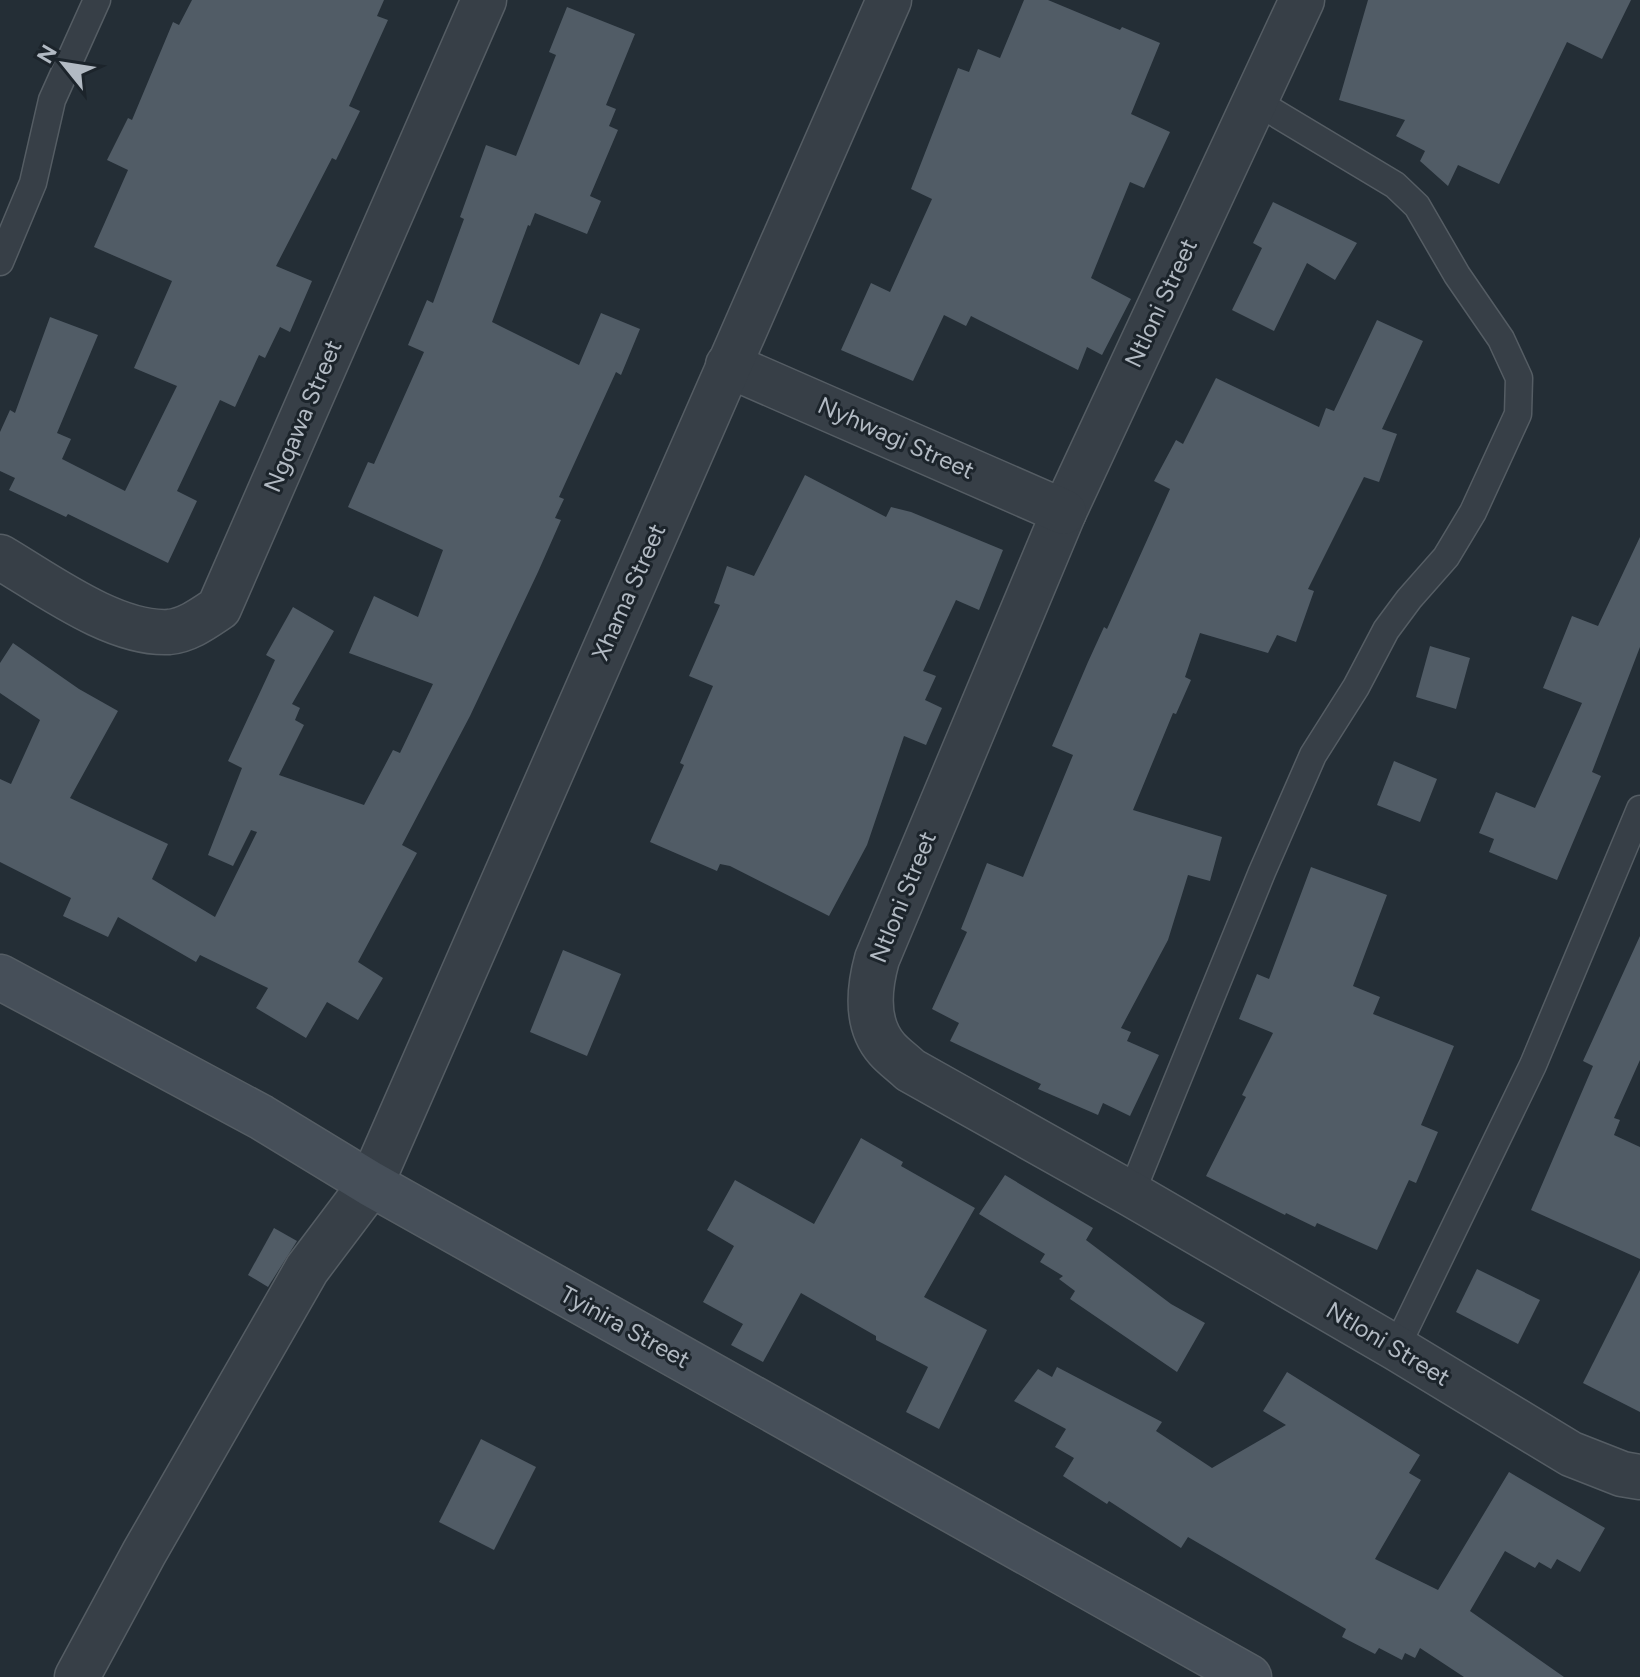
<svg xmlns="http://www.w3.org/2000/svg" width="1640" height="1677" font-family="Figtree,sans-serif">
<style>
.building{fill:#515c66}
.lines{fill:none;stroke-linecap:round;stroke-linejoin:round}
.lane-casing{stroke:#555d64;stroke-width:29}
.street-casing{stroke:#555d64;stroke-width:47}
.secondary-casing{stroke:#555d64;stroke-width:47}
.lane{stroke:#373f47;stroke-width:26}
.street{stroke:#373f47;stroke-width:44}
.secondary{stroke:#464f59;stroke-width:44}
.labels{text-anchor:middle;stroke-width:6;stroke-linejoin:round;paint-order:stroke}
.street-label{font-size:24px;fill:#b2bac3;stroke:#1c242b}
</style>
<rect width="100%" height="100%" fill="#242e36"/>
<g class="building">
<polygon points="192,0 384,0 377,16 388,20 349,106 360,111 336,160 332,158 276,266 312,281 290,332 280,327 265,358 259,355 235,407 220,400 177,491 197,501 168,563 68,514 66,517 9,490 15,478 0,471 0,432 10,410 15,413 50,317 98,335 57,433 71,439 62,459 125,491 177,386 134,368 172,281 94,247 128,170 107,160 128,118 132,120 173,22 179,25"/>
<polygon points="1024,0 1048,0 1120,30 1122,27 1160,43 1131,114 1170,132 1144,188 1130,182 1091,278 1131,299 1102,355 1087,347 1078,370 971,316 966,326 944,315 913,381 841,350 871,283 890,292 932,199 911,189 958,68 969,72 978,49 1000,58"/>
<polygon points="1368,0 1631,0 1602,59 1567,42 1499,184 1458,165 1448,186 1420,161 1425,151 1396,136 1405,120 1339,100"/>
<polygon points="567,7 635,34 606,105 616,109 609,126 618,130 590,196 601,201 587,234 535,213 530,226 528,225 492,322 579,365 601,313 640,329 621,375 616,372 559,497 564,499 555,518 561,520 538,572 470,716 402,845 417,853 358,962 383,978 358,1020 327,1002 306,1038 256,1008 268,988 200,955 196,962 118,917 108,937 63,916 71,898 0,862 0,779 11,784 40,720 0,693 0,663 13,643 79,689 118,711 70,798 168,844 152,879 215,917 257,832 251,830 233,866 208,855 242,768 228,761 275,660 266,655 293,607 334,631 292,704 300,708 295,720 304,725 279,775 364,805 393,750 400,753 433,684 349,653 374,596 418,617 443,550 348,507 368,462 374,464 424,352 408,345 427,300 433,303 464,219 460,217 486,145 516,156 556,55 549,52"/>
<polygon points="1273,202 1357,243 1335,280 1307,263 1274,331 1232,310 1262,248 1253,243"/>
<polygon points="1377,320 1423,341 1382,429 1397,434 1379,482 1364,477 1308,589 1314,591 1296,642 1277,635 1268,653 1200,633 1185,677 1191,680 1176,714 1173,713 1133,810 1222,837 1210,881 1188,875 1168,940 1121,1028 1131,1032 1127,1041 1159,1055 1130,1116 1103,1103 1098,1115 1038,1089 1041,1084 950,1041 959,1023 932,1009 967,932 961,929 987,863 1023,877 1073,755 1052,746 1088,662 1104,627 1107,629 1170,489 1154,481 1176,440 1183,444 1216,378 1319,427 1326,408 1334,411"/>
<polygon points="805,475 886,517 891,507 911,512 1003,550 979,610 956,600 923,671 936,676 925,700 942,708 926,745 904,736 867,845 829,916 730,866 720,864 717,871 650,842 684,765 680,763 713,686 689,676 720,605 714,603 727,566 754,576"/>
<polygon points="1640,537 1640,647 1592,772 1601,776 1557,880 1489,852 1494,839 1479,833 1496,792 1535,808 1582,703 1543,688 1572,616 1598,626"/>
<polygon points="1430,646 1470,658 1456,709 1416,697"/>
<polygon points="1394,761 1437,779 1420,822 1377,805"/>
<polygon points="1311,867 1387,895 1353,986 1380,997 1373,1014 1454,1046 1421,1125 1438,1132 1416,1183 1409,1180 1377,1250 1317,1223 1315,1227 1286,1213 1285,1215 1206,1176 1246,1097 1242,1095 1273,1033 1239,1019 1257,974 1269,979"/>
<polygon points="1640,936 1640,1060 1614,1118 1620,1120 1614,1135 1640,1147 1640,1259 1531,1210 1593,1066 1583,1061"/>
<polygon points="563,950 621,974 587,1056 530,1032"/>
<polygon points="861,1138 903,1162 901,1166 975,1208 924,1297 987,1330 939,1429 906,1412 928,1367 876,1340 876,1336 801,1293 763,1362 731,1345 743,1324 703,1302 734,1246 707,1230 735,1180 814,1224"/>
<polygon points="1005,1175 1093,1228 1086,1240 1171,1304 1205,1323 1177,1372 1070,1299 1075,1291 1059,1279 1063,1276 1040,1262 1045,1254 979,1214"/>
<polygon points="274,1228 297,1241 268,1287 248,1275"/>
<polygon points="1477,1269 1540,1300 1518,1344 1456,1312"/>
<polygon points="1640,1270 1640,1412 1583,1383"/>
<polygon points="1057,1367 1162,1422 1156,1431 1212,1468 1286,1425 1263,1411 1287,1372 1420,1455 1409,1473 1421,1480 1375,1559 1438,1590 1509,1472 1605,1528 1580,1572 1557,1559 1551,1569 1539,1562 1535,1568 1505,1551 1470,1611 1564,1677 1464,1677 1420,1648 1415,1658 1405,1653 1402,1660 1379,1648 1375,1654 1342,1637 1346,1629 1188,1537 1181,1548 1109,1501 1107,1504 1063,1476 1074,1458 1055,1447 1066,1429 1014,1401 1038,1369 1052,1377"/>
<polygon points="481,1439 536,1467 494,1550 439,1522"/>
</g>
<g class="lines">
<g class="lane-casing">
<g id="lane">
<polyline points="0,262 33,183 52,100 97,0"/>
<polyline points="1131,1194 1262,872 1313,755 1356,687 1386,630 1409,599 1446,557 1473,512 1518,414 1519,378 1501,339 1457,275 1417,206 1395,185 1255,101"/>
<polyline points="1396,1348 1533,1065 1640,809"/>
</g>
</g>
<g class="street-casing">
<g id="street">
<path d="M1302,0L1064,512L877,959C869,988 865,1024 887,1049C894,1057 903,1063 910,1070L1131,1194L1396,1348L1571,1454L1622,1474L1640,1477"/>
<polyline points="728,365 1064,512"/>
<path d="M0,557C46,584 114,635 169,632C188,630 204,618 219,608L484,0"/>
<polyline points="77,1677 144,1553 307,1269 371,1184 889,0"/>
</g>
</g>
<g class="secondary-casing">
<polyline id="secondary" points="0,977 261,1117 371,1184 1249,1677"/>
</g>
<use href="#lane" class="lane"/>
<use href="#street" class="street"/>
<use href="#secondary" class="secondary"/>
</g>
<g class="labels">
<g class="street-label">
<text transform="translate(1161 303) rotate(-65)" y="8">Ntloni Street</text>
<text transform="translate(303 416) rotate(-67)" y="8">Ngqawa Street</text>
<text transform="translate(896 438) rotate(24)" y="8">Nyhwagi Street</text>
<text transform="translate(629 592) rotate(-66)" y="8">Xhama Street</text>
<text transform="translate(903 897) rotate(-68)" y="8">Ntloni Street</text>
<text transform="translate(625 1327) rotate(29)" y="8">Tyinira Street</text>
<text transform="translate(1388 1344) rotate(31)" y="8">Ntloni Street</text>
</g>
</g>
<g transform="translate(64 64) rotate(300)" stroke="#1c242b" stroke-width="6" paint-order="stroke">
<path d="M0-6L14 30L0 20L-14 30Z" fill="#b2bac3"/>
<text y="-12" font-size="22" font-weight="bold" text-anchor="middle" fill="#b2bac3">N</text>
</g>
</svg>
